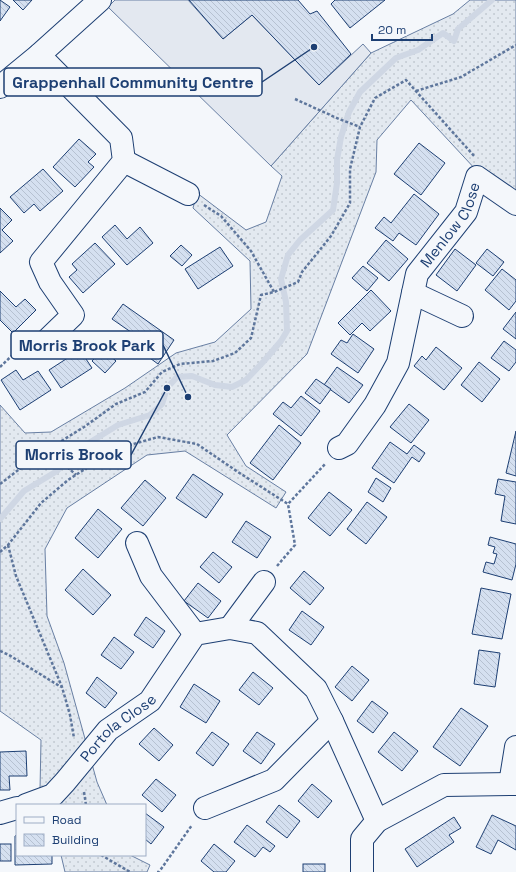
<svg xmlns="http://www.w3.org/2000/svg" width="516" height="872" font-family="'Space Grotesk',sans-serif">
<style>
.grass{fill:url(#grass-dots);stroke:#687fa3}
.parking{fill:#e3e8f0;stroke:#687fa3}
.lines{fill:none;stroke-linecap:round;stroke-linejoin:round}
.stream{stroke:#cfd7e4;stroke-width:6}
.building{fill:url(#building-back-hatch);stroke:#1d3f73}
.minor-casing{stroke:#1d3f73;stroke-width:24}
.path{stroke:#5e769c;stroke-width:2.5;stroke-dasharray:3 2;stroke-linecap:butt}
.minor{stroke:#f4f7fb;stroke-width:22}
.labels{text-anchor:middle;stroke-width:3;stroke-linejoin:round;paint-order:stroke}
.street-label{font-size:15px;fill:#1d3f73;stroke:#f4f7fb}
.leader{fill:none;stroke:#1d3f73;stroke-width:1.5}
.callout-dot{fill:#1d3f73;stroke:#f4f7fb;stroke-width:1.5}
.callout{fill:#f4f7fb;stroke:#1d3f73;stroke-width:1.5}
.callout-label{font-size:16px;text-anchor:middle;font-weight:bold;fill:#1d3f73}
</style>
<defs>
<pattern id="grass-dots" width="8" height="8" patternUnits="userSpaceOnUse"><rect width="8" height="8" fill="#e3e9f0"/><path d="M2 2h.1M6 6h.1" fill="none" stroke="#c2c9d1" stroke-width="1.8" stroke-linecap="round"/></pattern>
<pattern id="building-back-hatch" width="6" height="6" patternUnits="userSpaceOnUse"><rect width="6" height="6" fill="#d5e0f0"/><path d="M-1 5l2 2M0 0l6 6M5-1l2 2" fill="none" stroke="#b6c1d1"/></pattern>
</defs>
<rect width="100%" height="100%" fill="#f4f7fb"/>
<g class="grass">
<polygon points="470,0 516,0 516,196 477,171 411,100 377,140 376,172 307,354 227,435 246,466 286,492 276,508 185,451 147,455 67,508 45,549 47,616 64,663 97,782 107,805 49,805 40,790 41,740 0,711 0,405 25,433 51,432 125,388 176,353 215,342 251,309 250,261 193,208 197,193 246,230 266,222 282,176 271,166 371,53 453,14"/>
<polygon points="61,855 130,855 150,865 147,872 65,872"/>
</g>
<polygon class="parking" points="115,0 188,0 223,39 252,15 319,85 363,44 371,53 271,166 108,7"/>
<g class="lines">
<polyline class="stream" points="0,519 24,491 57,471 68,459 84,446 118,425 150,415 162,404 167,388 177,377 192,376 215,385 232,387 246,380 264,361 281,341 287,331 286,302 281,279 288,255 300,240 333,210 337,183 337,160 341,137 349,112 360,92 396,58 418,50 443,33 454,41 458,29 492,0"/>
</g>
<g class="building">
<polygon points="0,0 10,7 0,21"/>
<polygon points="13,0 32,0 23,10"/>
<polygon points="189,0 298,0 310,14 317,11 351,54 319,85 252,15 223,39"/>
<polygon points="335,0 385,0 350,28 331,4"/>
<polygon points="79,139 96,154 88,162 94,167 75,187 53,167"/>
<polygon points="419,143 445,163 421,195 394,174"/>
<polygon points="43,169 63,191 40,211 34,204 24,213 10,197"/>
<polygon points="414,194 439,214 416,245 399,233 393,241 375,228 384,217 391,223"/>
<polygon points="0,208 12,220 2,230 13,241 0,253"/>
<polygon points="115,225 127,239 140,227 153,243 127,265 102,237"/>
<polygon points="386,240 408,259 389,281 367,263"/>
<polygon points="95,243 115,264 83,293 69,277 77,270 72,264"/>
<polygon points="181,245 192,255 182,266 170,256"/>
<polygon points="220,247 233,266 198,289 185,269"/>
<polygon points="455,249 476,265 457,291 436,275"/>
<polygon points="487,249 504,262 493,276 476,263"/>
<polygon points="363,266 378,278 367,291 352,278"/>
<polygon points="502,269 516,280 516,301 509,310 485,290"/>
<polygon points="371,290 391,311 370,331 362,323 350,335 338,323"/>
<polygon points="0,291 16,307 25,299 36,310 13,333 0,320"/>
<polygon points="123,304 174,340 158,364 135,347 141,339 112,319"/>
<polygon points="516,312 516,339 503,329"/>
<polygon points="353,334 374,349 358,373 331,354 341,340 347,343"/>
<polygon points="504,341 516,350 516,362 509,371 491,358"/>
<polygon points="436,347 462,368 444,390 414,366 422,356 426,360"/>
<polygon points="103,349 116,361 105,373 92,361"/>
<polygon points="80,350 92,368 61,388 49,370"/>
<polygon points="479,362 500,379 482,402 461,385"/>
<polygon points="337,367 363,385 349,403 324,385"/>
<polygon points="16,370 23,380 38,371 51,390 20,410 1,380"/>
<polygon points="316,379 331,389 320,404 305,393"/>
<polygon points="301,396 320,411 301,436 273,414 283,402 291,408"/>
<polygon points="409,404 429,420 411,443 390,427"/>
<polygon points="279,425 301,443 273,480 250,463"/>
<polygon points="516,431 516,476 506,473"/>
<polygon points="390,442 407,454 414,445 425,453 419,462 412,457 394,483 372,468"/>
<polygon points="193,474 223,494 206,518 176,498"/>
<polygon points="376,478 391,488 383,502 368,492"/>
<polygon points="498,479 516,482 516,524 501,521 505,496 495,494"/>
<polygon points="145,480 166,498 143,526 121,508"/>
<polygon points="329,492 352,510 330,536 308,518"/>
<polygon points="367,502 387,517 366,544 347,529"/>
<polygon points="98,509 122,529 98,558 75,538"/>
<polygon points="246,521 271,537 257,558 232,542"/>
<polygon points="490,537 516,544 516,564 512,580 483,572 486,562 494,564 497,554 493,553 495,547 488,545"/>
<polygon points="213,552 232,567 219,583 200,567"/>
<polygon points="83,569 111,595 93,615 65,590"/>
<polygon points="304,571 324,588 310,605 290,588"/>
<polygon points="198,583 221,601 208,618 184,601"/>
<polygon points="481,588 511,594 502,639 472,634"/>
<polygon points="302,611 324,627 311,645 289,630"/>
<polygon points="146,617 165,631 153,648 134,635"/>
<polygon points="114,637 134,652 121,669 101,655"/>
<polygon points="479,650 500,653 495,687 474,684"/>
<polygon points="352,666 369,680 352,701 335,687"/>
<polygon points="253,672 273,688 259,705 239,690"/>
<polygon points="97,677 117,693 105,708 86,693"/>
<polygon points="194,684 220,701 206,723 180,707"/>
<polygon points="372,701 388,713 373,733 357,721"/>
<polygon points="461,708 488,726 460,766 433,747"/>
<polygon points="154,728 173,745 159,761 139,744"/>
<polygon points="212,732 229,744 213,766 196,753"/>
<polygon points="257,732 275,744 261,764 243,751"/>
<polygon points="394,732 418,751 402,771 378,752"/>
<polygon points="26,751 27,776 9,776 10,790 0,790 0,752"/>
<polygon points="156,779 176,795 162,812 142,795"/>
<polygon points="312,784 332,801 318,818 298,801"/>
<polygon points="279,805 300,821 287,838 266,822"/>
<polygon points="145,813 164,827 151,844 145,839"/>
<polygon points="492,815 516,826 516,850 498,840 491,854 476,847"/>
<polygon points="454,817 461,828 449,835 454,842 417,867 405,849"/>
<polygon points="247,825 275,846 270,852 263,847 255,857 234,842"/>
<polygon points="17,835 17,855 52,855 52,864 15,865 15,836"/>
<rect x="0" y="844" width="11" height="17"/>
<polygon points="214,844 235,861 226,872 214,872 201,861"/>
<rect x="303" y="864" width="22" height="8"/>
</g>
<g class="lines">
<g class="minor-casing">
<g id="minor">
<polyline points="39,55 121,138 124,161 41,262 50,282 73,315 43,344"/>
<polyline points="0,87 39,55 100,0"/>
<polyline points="124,161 188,194"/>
<polyline points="413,293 462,316"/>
<path id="s1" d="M339,448L347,444L375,405L398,363L417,274L466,212L477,177L516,204"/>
<polyline points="137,543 151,576 195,634"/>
<polyline points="230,628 264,582"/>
<polyline points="510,784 516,747"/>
<path id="s2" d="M26,805L53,795L65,782L108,730L150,701L195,634L230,628L257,633L316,689L332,721L377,821"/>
<polyline points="205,808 274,780 332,721"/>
<polyline points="0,813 17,808"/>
<polyline points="362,872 362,839 377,821 444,785 516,784"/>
</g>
</g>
<g class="path">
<polyline points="416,91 461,77 516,45"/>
<polyline points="295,99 339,119 360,127"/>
<polyline points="204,205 221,216 251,251 274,292"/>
<polyline points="0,367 23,345"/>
<polyline points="49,450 76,475"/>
<polyline points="0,484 34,458 84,427 116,404 145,392 162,372 180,364 213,361 235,353 251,338 261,295 274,292 298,282 302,272 331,236 350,203 350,169 360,127 375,98 406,80 475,157"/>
<polyline points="8,545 16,576 62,687 70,715 74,738"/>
<polyline points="0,552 8,545 41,503 68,480 116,449 158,437 197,444 238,472 288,504 326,463"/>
<polyline points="277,566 295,545 288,504"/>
<polyline points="0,651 9,655 61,687"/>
<polyline points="84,792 86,805"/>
<polyline points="101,855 130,872"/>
<polyline points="157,872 159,872 192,825"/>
</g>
<use href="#minor" class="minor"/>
</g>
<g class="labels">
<g class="street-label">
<text dy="5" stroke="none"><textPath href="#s1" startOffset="256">Menlow Close</textPath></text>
<text dy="5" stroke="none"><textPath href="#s2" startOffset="123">Portola Close</textPath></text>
</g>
</g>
<path class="leader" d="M314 47L262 82M188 397L163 345M167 388L131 455"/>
<g class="callout-dot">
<circle cx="314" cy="47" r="4"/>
<circle cx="188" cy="397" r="4"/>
<circle cx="167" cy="388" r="4"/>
</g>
<g class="callout">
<rect x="4" y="68" width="258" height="28" rx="4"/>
<rect x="11" y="331" width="152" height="28" rx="4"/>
<rect x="16" y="441" width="115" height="28" rx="4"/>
</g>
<g class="callout-label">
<text x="133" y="88">Grappenhall Community Centre</text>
<text x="87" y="351">Morris Brook Park</text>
<text x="74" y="460">Morris Brook</text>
</g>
<rect x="16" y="804" width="130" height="52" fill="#f4f7fb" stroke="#9eadc5"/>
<rect x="24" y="817" width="20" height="6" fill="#f4f7fb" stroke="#9eadc5"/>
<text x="52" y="824" font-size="12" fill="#1d3f73">Road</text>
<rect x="24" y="834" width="20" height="12" fill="url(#building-back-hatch)" stroke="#9eadc5"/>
<text x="52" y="844" font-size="12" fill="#1d3f73">Building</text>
<path d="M372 34v6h60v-6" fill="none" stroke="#1d3f73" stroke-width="2"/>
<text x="378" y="34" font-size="12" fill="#1d3f73" stroke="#f4f7fb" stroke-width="3" paint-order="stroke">20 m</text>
</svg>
